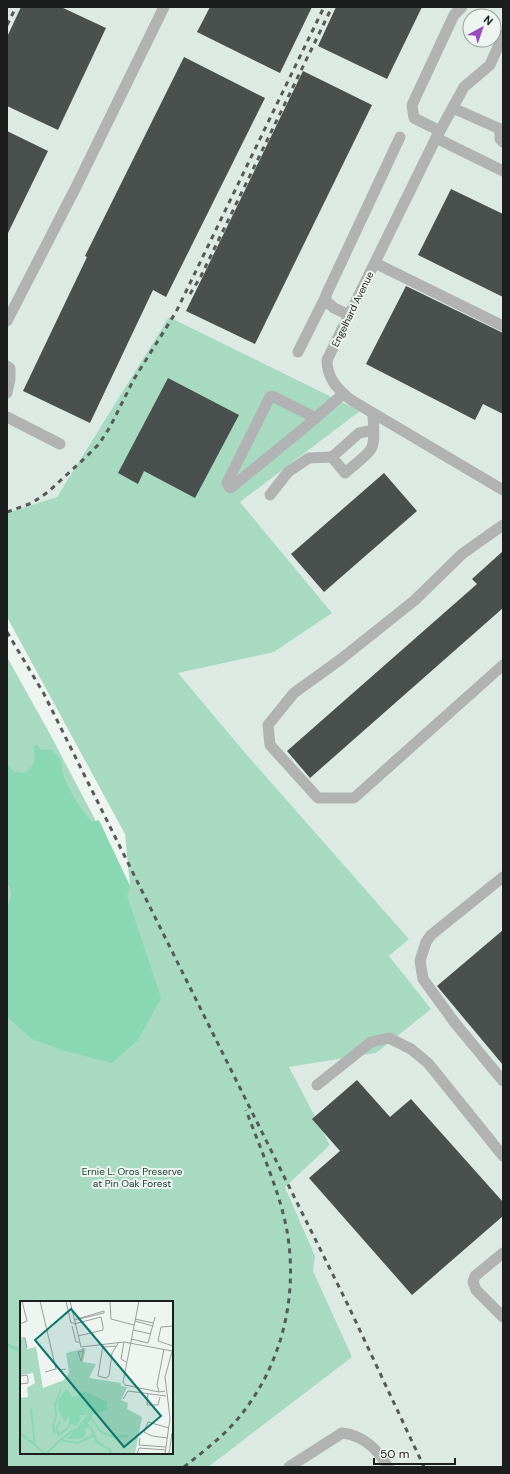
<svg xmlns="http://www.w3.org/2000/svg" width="510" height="1474" font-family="'DM Sans',sans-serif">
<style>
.built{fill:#dceae3;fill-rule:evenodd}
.green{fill:#a7dac1;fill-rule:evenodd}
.water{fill:#89d7b3}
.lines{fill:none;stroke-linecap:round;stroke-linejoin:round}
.stream{stroke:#89d7b3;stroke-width:3}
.building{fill:#4a504d}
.minor{stroke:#b0b3b1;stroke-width:11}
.rail{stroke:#565958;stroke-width:3;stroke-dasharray:5 5;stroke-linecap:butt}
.labels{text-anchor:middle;stroke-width:4;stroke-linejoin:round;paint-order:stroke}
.street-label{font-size:10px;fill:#1c1e1d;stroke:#eef5f1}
.park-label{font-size:10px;fill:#143829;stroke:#eef5f1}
.inset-river{fill:none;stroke:#89d7b3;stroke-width:2}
.inset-road{fill:none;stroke:#9a9f9c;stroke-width:1}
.view{fill:#0f766e;fill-opacity:0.15;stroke:#0f766e;stroke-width:2}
.inset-edge{fill:none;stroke:#1c1e1d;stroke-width:2}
</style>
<rect width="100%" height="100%" fill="#eef5f1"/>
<path class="built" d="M7,7H503V1467H203L315,1256L285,1186L330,1145L289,1067L376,1053L389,956L409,939L247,755L178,673L274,652L332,613L240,502L360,411L169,317L57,497L7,513ZM470,16H494V40H470Z"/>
<path class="green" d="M169,317L360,411L240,502L332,613L274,652L178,673L247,755L409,939L389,956L431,1009L376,1053L289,1067L330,1145L285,1187L315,1256L313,1271L352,1357L208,1467H7V657L50,734L130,886L125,834L7,617V513L57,497ZM21,1302H172V1453H21Z"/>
<path class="water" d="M37,745L41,750L51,749C54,753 60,757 61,761C63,765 61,770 63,774C69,791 80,809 92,822L99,820L130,886L127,896L161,998L138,1040L112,1063L62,1050L32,1039L7,1017V907C12,899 13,890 7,883V763L14,772L25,773C36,765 36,758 33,746Z"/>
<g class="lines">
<polyline class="stream" points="7,1345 21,1351"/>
</g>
<g class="building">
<polygon points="21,7 61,7 106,28 58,130 7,106 7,37"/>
<polygon points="210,7 312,7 280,73 197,32"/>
<polygon points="336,7 422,7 387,79 318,46"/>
<polygon points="184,57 265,98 166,297 153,290 90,423 23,391 87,257 85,256"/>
<polygon points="303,71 372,105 255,344 186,311"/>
<polygon points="7,131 48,151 7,235"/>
<polygon points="451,189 503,214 503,297 418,255"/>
<polygon points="406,286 503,333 503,414 483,404 475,420 366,364"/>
<polygon points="168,378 239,415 195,498 144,471 138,484 118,473"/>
<polygon points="384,473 417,511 324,592 291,554"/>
<polygon points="503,551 503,608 310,778 287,751 477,584 472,579"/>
<polygon points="503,930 503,1065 437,986"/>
<polygon points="357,1080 390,1117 411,1099 503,1202 503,1216 412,1295 309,1178 340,1151 312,1119"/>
</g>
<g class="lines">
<g class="minor">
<path d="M503,35L490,65L464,87L436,138L327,360C327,378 337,389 351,400L503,490"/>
<polyline points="453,108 500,129 503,129"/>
<polyline points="500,129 500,139 503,142"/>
<polyline points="440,131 414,118 412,105 454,15 462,7"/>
<polyline points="436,138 503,171"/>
<polyline points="375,263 503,326"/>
<polyline points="349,315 334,308 326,301 326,295 400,137"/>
<polyline points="7,321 76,187 164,7"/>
<polyline points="298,352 325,298"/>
<polyline points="7,366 10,368 10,379 7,393"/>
<polyline points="7,417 60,444"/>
<polyline points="316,418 272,396 270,397 227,483 230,488 233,486 304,428 343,394"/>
<path d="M373,430L359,433L332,457L345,473C351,467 367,456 371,449C376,440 373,423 373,414"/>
<polyline points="270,495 288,472 309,458 332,457"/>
<polyline points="503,525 462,554 415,600 341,659 294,693 268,725 270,745 318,798 354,798 503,665"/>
<polyline points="503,877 431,935 426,942 420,961 423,979 455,1023 503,1081"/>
<polyline points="317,1085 371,1042 389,1038 411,1049 428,1063 503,1156"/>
<polyline points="503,1253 475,1276 473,1282 476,1290 503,1317"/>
<path d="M289,1467L342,1433C362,1435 378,1449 388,1467"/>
</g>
<g class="rail">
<polyline points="7,25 16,7"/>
<polyline points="190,294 201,276 332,7"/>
<polyline points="7,512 32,503 48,492 86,457 99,444 110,427 134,379 176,312 324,7"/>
<polyline points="7,632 44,694 348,1305 424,1467"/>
<path d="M184,1467C205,1450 228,1433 244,1411C283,1360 298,1294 287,1231C280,1192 260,1148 246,1110"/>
</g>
</g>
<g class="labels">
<g class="street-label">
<text transform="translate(352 309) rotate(-64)" y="4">Engelhard Avenue</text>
</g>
<g class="park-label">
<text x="132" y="1175">Ernie L. Oros Preserve<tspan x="132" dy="12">at Pin Oak Forest</tspan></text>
</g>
</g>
<g transform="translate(20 1301)">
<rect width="153" height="153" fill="#eef5f1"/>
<path d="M5,37L7,48L16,46L23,87L44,79L49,72L46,52L66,47L63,61L76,63L69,77L101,82V85L107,86L101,99L108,102L107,108L122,116L115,153H0V97L8,96L7,87L15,82L13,72L0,74V39Z" fill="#a7dac1"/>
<path d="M45,89H48L51,95L55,96L65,90L87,101V109L73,113L68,123L70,126L66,127L64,137L47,138L65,117L70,104L65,114H60L61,118L56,125L51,123L49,115L45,121L39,110L38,100Z" fill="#89d7b3"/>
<path class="inset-river" d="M11,108L15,145M71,117L81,131L94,136L108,135M40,121L36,127L39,134L49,126L51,118M70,125L77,141L90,149L91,153M55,128L40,139L58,142L75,134M0,132L15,144M35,134L33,126L36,115L35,104L41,88M16,145L25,153M26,153L39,140"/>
<path class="inset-road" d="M20,0L36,68L25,71M46,0L51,22H54M50,0L61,46L104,41L152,50M90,0L91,18L114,24M119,0L103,81L105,84L139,91M115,18L133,22M54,19L84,10V12L59,18M115,20L133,25M0,23L7,20L2,0M54,23L81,16L83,25V29L58,35M52,25L56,41H59M153,25L141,26L138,40L153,45M113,29L131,33M0,37H5L7,47M111,38L128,42L135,16M104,41L101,58L106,61M83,44L78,75L86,77L89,75L92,52L99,41M83,46L96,45M144,48L137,84L139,91L145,90M63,50L58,51L61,60L63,52V47M35,65L40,69L46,68M0,75L7,74L8,78V82L0,83M128,93L127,104H138L140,96M103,98L108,90L146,95M120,137L119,144L146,146M148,137L132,135L124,131L128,121L149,127M117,153L119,147L146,149M145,153L150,117L145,76L153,47M149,153L152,132"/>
<path class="view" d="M51,8L141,115L104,146L15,39Z"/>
<rect width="153" height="153" class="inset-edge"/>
</g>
<rect width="510" height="1474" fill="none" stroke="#1c1e1d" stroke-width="16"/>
<g transform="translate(482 28) rotate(40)"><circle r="19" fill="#eef5f1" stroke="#9a9f9c"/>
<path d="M0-3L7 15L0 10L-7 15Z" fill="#984bbc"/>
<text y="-6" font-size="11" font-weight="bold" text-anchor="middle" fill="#1c1e1d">N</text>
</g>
<path d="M374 1458v6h81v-6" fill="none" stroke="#1c1e1d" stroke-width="2"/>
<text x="380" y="1458" font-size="12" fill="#1c1e1d" stroke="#eef5f1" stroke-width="3" paint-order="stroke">50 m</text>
</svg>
